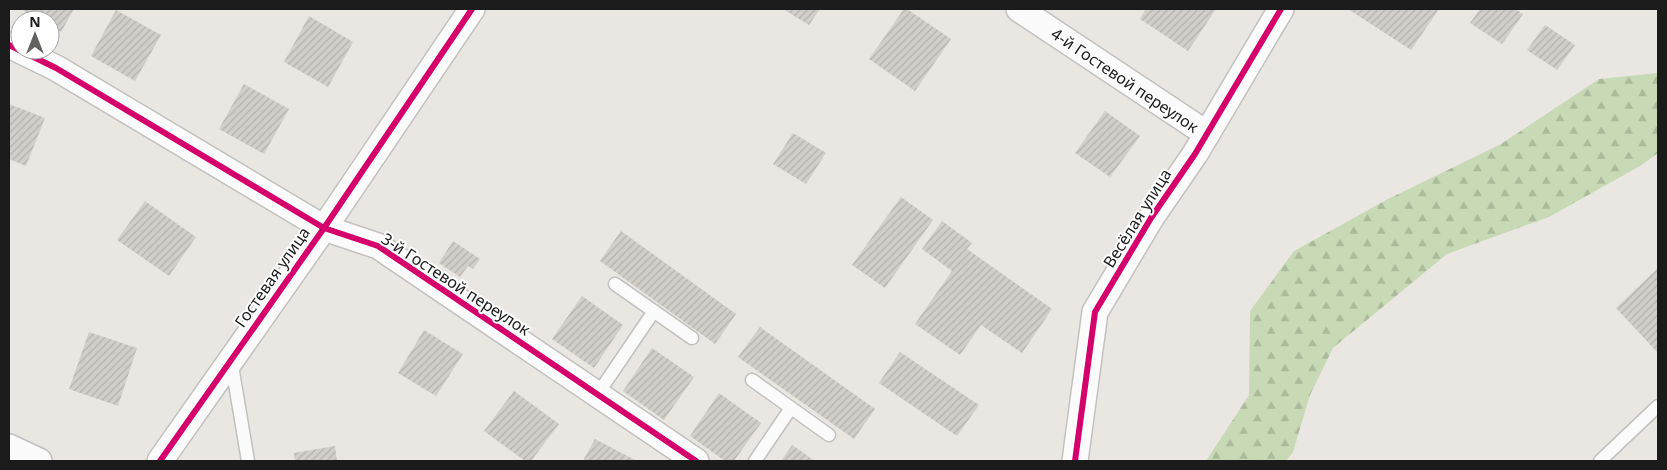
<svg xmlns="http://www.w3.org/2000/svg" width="1667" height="470" font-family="'Noto Sans',sans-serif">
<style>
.forest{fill:url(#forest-firs)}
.building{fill:url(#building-hatch)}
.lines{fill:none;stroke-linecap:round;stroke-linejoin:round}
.lane-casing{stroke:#c2c1bf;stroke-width:15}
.street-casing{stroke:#c2c1bf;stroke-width:28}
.lane{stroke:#fcfbfb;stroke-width:12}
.street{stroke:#fcfbfb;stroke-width:25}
.cycleway-casing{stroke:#fff;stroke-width:9}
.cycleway{stroke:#d6006c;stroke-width:6}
.labels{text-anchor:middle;stroke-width:4;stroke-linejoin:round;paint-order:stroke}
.street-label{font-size:16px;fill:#1b1b1b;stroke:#fff}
</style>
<defs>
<pattern id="forest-firs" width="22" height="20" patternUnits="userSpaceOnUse" patternTransform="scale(1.25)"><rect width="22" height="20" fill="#c7dab5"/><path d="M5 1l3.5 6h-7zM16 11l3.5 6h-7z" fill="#aaba9b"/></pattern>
<pattern id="building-hatch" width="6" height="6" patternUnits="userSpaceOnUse" patternTransform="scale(1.25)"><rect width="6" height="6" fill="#d2cfcb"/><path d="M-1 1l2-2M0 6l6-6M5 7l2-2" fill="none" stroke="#b4b1ae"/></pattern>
</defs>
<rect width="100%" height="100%" fill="#eae7e2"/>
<polygon class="forest" points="1658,73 1658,153 1640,166 1549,217 1447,254 1333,348 1310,395 1293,452 1286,461 1206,461 1249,395 1250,311 1294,251 1388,199 1501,144 1599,79"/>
<g class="building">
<polygon points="21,9 74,9 61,32 50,25 50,20 40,20"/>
<polygon points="783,9 820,9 809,25"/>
<polygon points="904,9 907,9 951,39 915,91 869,59"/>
<polygon points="1146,9 1216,9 1188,51 1140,19"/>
<polygon points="1348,9 1439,9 1411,50"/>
<polygon points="1480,9 1515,9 1523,14 1502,44 1470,23"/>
<polygon points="116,10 161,35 135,81 91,56"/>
<polygon points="309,16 353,42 328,87 284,62"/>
<polygon points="1545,25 1575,45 1557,70 1527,50"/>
<polygon points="244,84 289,109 264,154 219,129"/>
<polygon points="9,104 45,118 26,166 9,159"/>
<polygon points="1105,111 1140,136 1110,177 1075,153"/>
<polygon points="793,133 826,153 806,184 773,164"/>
<polygon points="901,197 933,220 885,288 852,265"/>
<polygon points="145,201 196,237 169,276 117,240"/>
<polygon points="942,221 972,243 967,249 1052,309 1022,353 981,325 960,355 915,324 952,271 922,249"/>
<polygon points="621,231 736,314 715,344 600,261"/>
<polygon points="453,241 480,259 473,269 468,266 460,277 439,263"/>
<polygon points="1658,268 1658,353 1616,308"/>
<polygon points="582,296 623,325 594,368 552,339"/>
<polygon points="760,327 875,409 854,439 738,357"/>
<polygon points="424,330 463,354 436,396 398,373"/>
<polygon points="89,332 137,348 118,406 69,389"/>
<polygon points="652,348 694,377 664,420 623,391"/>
<polygon points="900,352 979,405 957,436 879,383"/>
<polygon points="514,391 559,424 531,461 525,461 484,431"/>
<polygon points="719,393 761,423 734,461 725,461 690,436"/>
<polygon points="595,439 637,461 583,461"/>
<polygon points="792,445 815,461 781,461"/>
<polygon points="335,446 337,461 295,461 294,453"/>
</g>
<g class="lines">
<g class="lane-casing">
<g id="lane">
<polyline points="615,284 692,338"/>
<polyline points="231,360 248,461"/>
<polyline points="752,380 829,435"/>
<polyline points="597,395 654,311"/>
<polyline points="755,461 791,408"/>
<polyline points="1600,461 1658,406"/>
</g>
</g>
<g class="street-casing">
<g id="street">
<polyline points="1019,9 1207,134"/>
<polyline points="9,45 56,68 324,228 378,246 696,461"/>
<polyline points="9,447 39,461"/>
<polyline points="160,461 324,228 472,9"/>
<polyline points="1075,461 1095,312 1151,218 1195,154 1281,9"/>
</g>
</g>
<use href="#lane" class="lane"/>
<use href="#street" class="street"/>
<g class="cycleway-casing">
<g id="cycleway">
<polyline points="9,45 56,68 324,228 378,246 696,461"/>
<polyline points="160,461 324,228 472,9"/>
<polyline points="1075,461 1095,312 1151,218 1195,154 1281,9"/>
</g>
</g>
<use href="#cycleway" class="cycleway"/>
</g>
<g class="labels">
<g class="street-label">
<text transform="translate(1125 80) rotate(34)" y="6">4-й Гостевой переулок</text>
<text transform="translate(1137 218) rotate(-58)" y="6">Весёлая улица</text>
<text transform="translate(272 277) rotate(-55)" y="6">Гостевая улица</text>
<text transform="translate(456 284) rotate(33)" y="6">3-й Гостевой переулок</text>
</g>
</g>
<rect width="1667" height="470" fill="none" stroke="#1b1b1b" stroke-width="20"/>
<g transform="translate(35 35)"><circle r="24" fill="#ffffff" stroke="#a4a4a4"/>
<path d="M0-4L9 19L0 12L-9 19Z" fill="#636261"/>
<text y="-8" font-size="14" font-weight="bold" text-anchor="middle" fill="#1b1b1b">N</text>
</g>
</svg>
